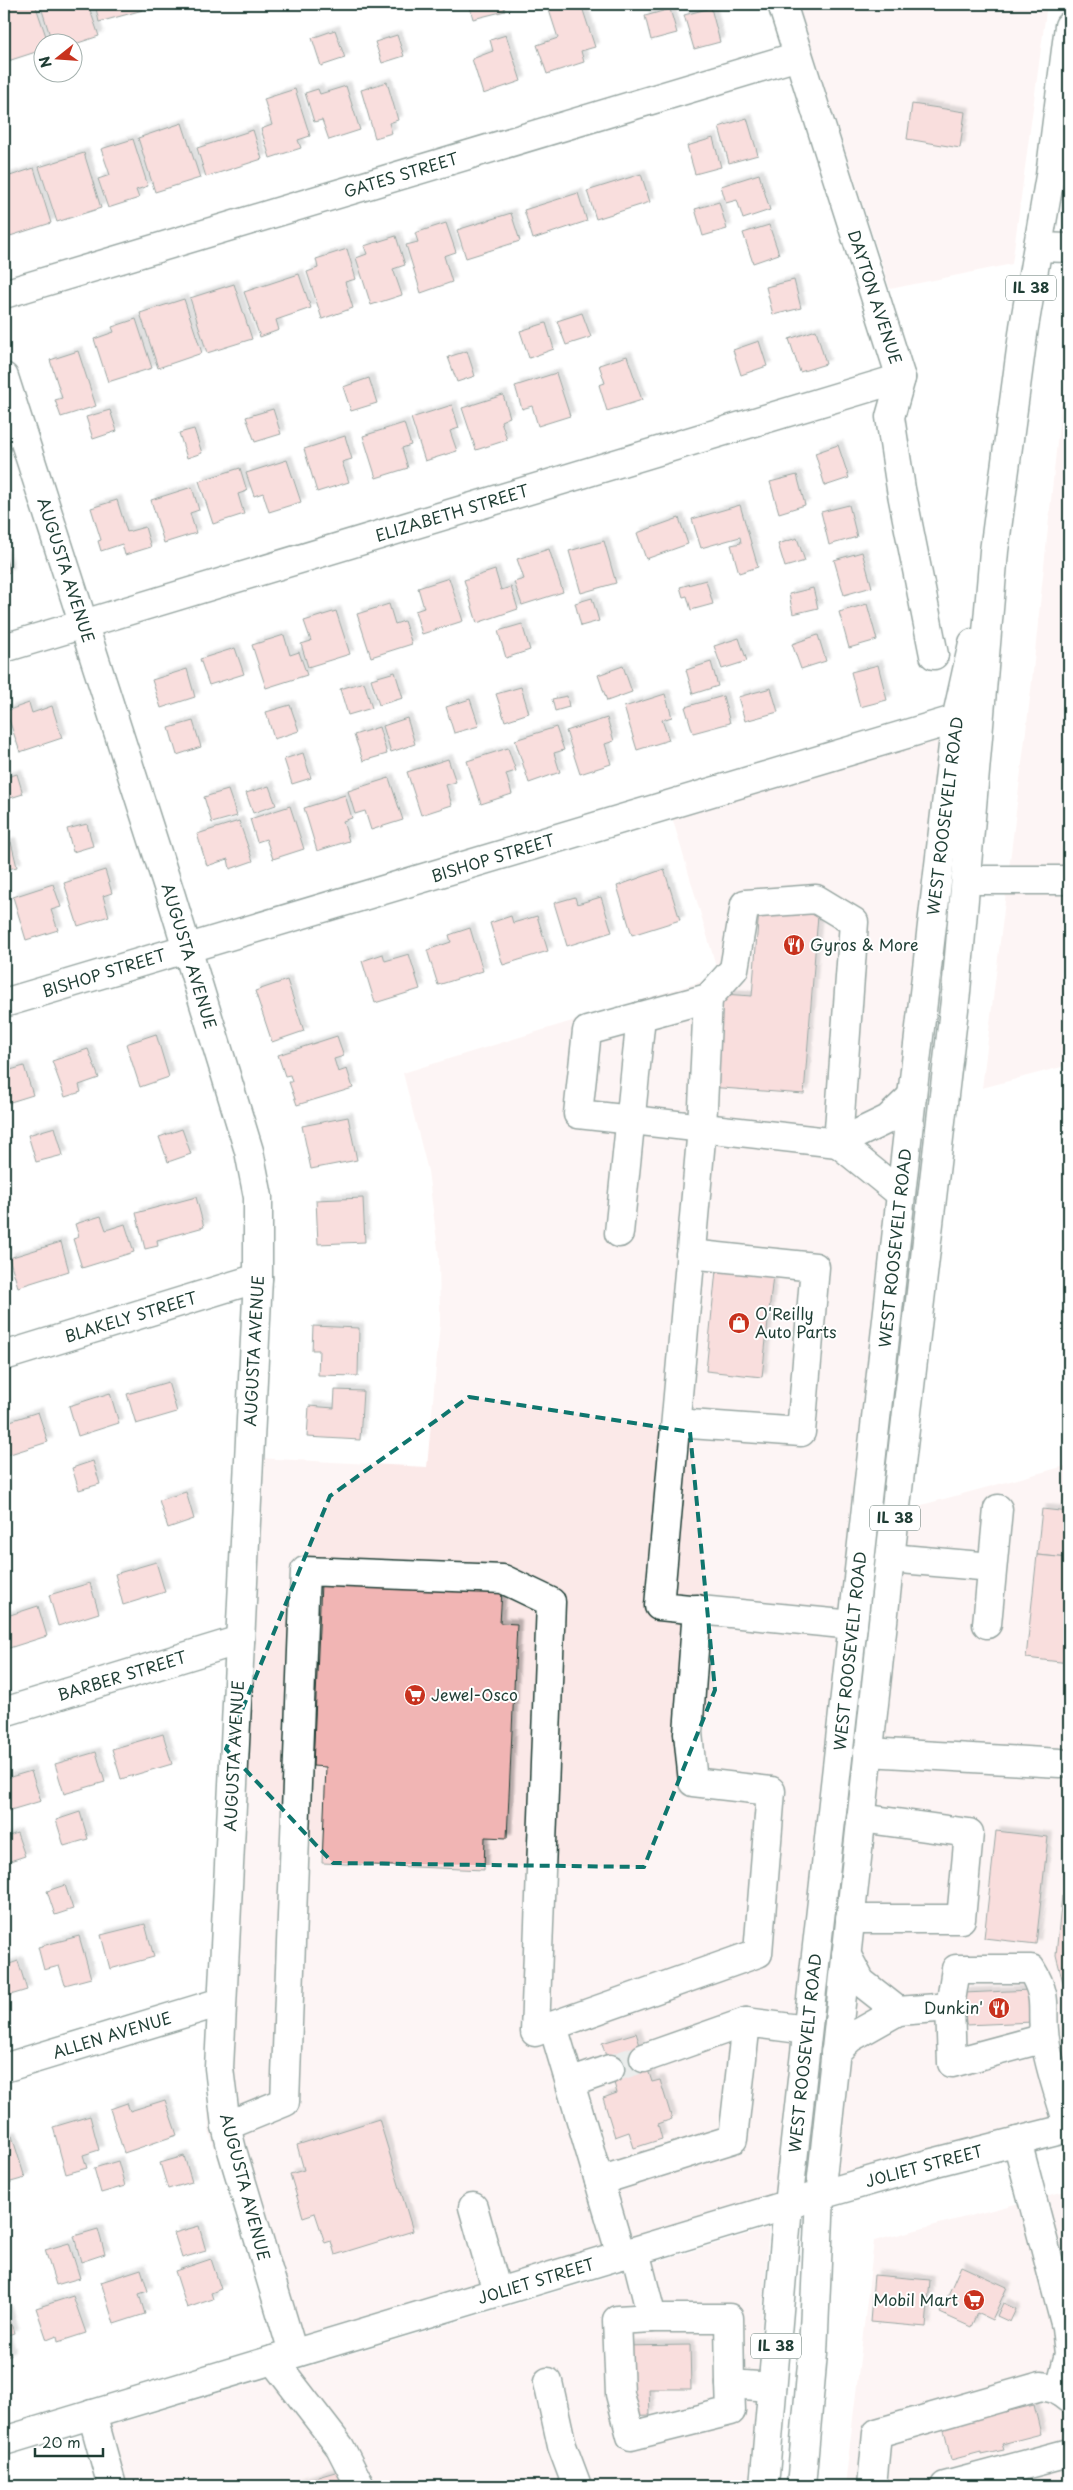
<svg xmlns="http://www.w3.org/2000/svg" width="1073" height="2490" font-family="'Playpen Sans',sans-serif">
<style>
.built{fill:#fbe9e8}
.building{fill:#f1b5b4;stroke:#1f3d34;filter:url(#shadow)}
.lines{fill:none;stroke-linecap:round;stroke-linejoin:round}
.minor-tunnel{stroke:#d2d8d6;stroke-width:28;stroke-dasharray:28 14;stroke-linecap:butt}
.minor-casing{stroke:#1f3d34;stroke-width:31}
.major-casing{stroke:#1f3d34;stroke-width:31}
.minor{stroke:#fff;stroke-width:28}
.major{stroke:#fff;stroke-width:28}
.marked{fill:none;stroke:#0f766e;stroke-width:4;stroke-dasharray:10 6;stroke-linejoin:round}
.labels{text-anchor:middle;stroke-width:4;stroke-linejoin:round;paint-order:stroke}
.shield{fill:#fff;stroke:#627771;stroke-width:1}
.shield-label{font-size:15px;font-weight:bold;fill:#1f3d34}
.street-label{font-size:16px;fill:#1f3d34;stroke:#fff}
.poi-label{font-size:16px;fill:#1f3d34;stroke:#fff;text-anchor:start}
</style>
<defs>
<filter id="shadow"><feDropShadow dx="4.5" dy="-4.5" stdDeviation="1" flood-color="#0004"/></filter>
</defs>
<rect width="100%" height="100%" fill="#fff"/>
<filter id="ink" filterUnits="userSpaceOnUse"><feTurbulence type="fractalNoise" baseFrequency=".02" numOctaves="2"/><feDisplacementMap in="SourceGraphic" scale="10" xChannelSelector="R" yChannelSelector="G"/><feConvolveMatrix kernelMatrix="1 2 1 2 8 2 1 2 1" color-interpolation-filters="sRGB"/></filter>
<g filter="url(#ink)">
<g class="built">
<polygon points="798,4 1047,4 1012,264 890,289"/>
<polygon points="1069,328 1069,1065 982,1088 1031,690"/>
<polygon points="940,740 852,1498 777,2193 277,2342 209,2131 205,2059 238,1457 427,1467 440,1323 439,1257 428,1171 403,1073 719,976 672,817"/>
<polygon points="1069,1465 1069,2119 836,2183 874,1796 907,1509"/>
<polygon points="1069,2190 1069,2486 845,2486 874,2241"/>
<polygon points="769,2228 749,2486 101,2486 86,2433"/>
</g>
<g class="building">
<polygon points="4,4 35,4 48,42 42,42 42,50 5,62"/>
<polygon points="40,4 88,4 99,36 72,45 72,42 52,42"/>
<polygon points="95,4 141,4 143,10 99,22"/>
<polygon points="469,4 503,4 505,11 473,19"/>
<polygon points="556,4 581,4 595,47 581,51 584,62 547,74 537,45 558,38 548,7"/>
<polygon points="711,8 720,42 694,49 684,15"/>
<polygon points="670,9 677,33 651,40 645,16"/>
<polygon points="335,30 345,58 321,66 312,38"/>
<polygon points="397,35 404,56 382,63 375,42"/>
<polygon points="506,35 521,81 483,94 472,59 493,51 490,40"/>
<polygon points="387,82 398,120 389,123 392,133 375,138 361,90"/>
<polygon points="346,86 360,130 329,140 322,120 314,122 305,93 318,89 320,94"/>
<polygon points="295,89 310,136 298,140 301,148 270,158 261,129 272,125 264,99"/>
<polygon points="912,104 965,112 960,148 907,139"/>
<polygon points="747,118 758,155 729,163 719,127"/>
<polygon points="182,123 200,178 155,192 138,138"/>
<polygon points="253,130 262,159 206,177 197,148"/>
<polygon points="713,138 721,167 695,174 687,146"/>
<polygon points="133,139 148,186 136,190 139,198 108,208 98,179 110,175 101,149"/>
<polygon points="84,153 101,208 57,222 39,167"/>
<polygon points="34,168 51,223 7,237 4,226 4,178"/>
<polygon points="641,174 650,202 596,219 587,191"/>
<polygon points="759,174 770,210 743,219 737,200 726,203 721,186"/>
<polygon points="578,193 587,221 533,239 524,210"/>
<polygon points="719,202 727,229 703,236 695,209"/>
<polygon points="511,213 520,241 466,258 457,230"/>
<polygon points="446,223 456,252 444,256 452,282 421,293 406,245 418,242 415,233"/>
<polygon points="769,225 779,254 753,263 743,233"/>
<polygon points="396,236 405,265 393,269 402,295 371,305 356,258 367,254 364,246"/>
<polygon points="347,249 356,279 345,282 353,308 322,319 307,272 318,268 316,259"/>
<polygon points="299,274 311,308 276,320 279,330 260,337 244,292"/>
<polygon points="794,280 801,308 773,315 766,287"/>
<polygon points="234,284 252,339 207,353 190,298"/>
<polygon points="184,299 202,353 158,368 140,313"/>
<polygon points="582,313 591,337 566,345 557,321"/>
<polygon points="136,319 152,368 108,382 94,339 114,332 112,327"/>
<polygon points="546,323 554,349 529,358 520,331"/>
<polygon points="816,330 826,364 800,372 789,339"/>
<polygon points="759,341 767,366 741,375 733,350"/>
<polygon points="78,351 96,406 61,417 55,400 62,398 50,360"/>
<polygon points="467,351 475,376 457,382 448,357"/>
<polygon points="627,356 642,400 607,411 599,385 605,383 599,365"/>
<polygon points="556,373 570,416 538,426 532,406 522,409 515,386"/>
<polygon points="369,378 377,403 351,411 343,387"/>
<polygon points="503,395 510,417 501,421 507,440 476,450 462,408"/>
<polygon points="452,405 459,428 450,431 457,451 425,461 411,418"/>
<polygon points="273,409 281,434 255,442 246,417"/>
<polygon points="110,410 117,431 93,439 86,417"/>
<polygon points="404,423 411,445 402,448 408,468 376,478 363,436"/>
<polygon points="194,429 202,453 187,458 179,433"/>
<polygon points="345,436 352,459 342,462 349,482 317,492 304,449"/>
<polygon points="838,445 849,478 825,486 815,453"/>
<polygon points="287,460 301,502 269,512 263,493 254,496 246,473"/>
<polygon points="240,468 247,491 238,494 244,514 213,524 199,481"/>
<polygon points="797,475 805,505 779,513 770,482"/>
<polygon points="192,487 199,510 190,513 196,533 164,543 151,500"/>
<polygon points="117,500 127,532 145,527 151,547 125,555 122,544 101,551 98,541 101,540 91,508"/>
<polygon points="740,505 758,567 739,573 731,545 741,543 740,537 701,548 692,519"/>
<polygon points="849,505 857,537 829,545 821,512"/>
<polygon points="679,518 688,544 646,559 637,533"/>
<polygon points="797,538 805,561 785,567 778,544"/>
<polygon points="604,541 616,583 581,593 569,551"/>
<polygon points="549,549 563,592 522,605 514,582 524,579 517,559"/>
<polygon points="862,552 872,587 844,595 834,560"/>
<polygon points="4,553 10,572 4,574"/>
<polygon points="495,570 501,590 511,587 518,609 477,623 464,580"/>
<polygon points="449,578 463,621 422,634 415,611 424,608 418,588"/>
<polygon points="706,580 713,604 691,610 687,596 683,597 680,587"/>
<polygon points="813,588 818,608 793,614 789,594"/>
<polygon points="592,598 599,621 581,626 575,603"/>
<polygon points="389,604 395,624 404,621 412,644 371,657 357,614"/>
<polygon points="867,604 877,640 849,648 839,612"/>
<polygon points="336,611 350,654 308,667 301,644 311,641 304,621"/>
<polygon points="522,624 530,650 506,658 498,631"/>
<polygon points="284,635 290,655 299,652 307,675 266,688 252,645"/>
<polygon points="818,635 826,661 801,669 792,644"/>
<polygon points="739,638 747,661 722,669 714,646"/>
<polygon points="235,648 244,674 209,685 200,659"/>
<polygon points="711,662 718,686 693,694 686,670"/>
<polygon points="878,665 887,700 860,707 851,672"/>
<polygon points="623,666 632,692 607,701 598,675"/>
<polygon points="187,669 195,697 161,708 152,680"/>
<polygon points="395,672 403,698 379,705 371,679"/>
<polygon points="364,682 372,708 348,715 340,689"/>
<polygon points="521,687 529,713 505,721 496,694"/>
<polygon points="771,688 778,712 745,721 738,697"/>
<polygon points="665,694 672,717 662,720 669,740 637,750 624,707"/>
<polygon points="567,696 569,707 555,711 552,699"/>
<polygon points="723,696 730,723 693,733 685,707"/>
<polygon points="470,699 479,726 454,733 446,707"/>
<polygon points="29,703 32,713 52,706 62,738 20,752 6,711"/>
<polygon points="290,705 299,731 274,739 266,712"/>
<polygon points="407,718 415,744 391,752 383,726"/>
<polygon points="607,718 614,741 605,744 611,764 580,774 566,731"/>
<polygon points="193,721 201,747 177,755 169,728"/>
<polygon points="379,727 387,754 363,761 354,735"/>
<polygon points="556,727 564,750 554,753 560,772 529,783 515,740"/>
<polygon points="508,748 516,771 506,774 512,794 481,804 467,761"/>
<polygon points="303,753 311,778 292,784 284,759"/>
<polygon points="448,759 456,782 446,785 452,805 421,815 407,772"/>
<polygon points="17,774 23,794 4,800 4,778"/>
<polygon points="389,778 403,820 371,830 365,811 355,814 348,791"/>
<polygon points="269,786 276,805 253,813 246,793"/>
<polygon points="228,790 237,816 212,823 204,797"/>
<polygon points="345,795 352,818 343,821 349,841 317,851 304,808"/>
<polygon points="290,806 304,849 273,859 266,839 257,842 250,819"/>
<polygon points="239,821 253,861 230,869 228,859 207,866 197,834"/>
<polygon points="87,824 93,846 73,852 67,829"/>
<polygon points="11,842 17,867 4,870 4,844"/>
<polygon points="664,869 680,920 632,935 617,886"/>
<polygon points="105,870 112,893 103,896 109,916 78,926 64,883"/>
<polygon points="53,884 61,907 51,910 58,930 26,940 13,897"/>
<polygon points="575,897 577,904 601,897 612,932 567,946 554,903"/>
<polygon points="759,910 818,915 804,1094 708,1087 715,1002 723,994 752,996"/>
<polygon points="511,916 513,923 537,916 548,951 503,965 490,923"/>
<polygon points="470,928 483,971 438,985 427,950 451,942 449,935"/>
<polygon points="383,954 385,961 409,954 420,989 375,1003 362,961"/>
<polygon points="287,980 304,1031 272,1042 255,991"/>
<polygon points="156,1034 169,1077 140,1087 126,1044"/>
<polygon points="337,1036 344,1056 334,1059 338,1072 347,1069 353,1088 297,1105 289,1082 292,1082 290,1075 285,1076 278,1055"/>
<polygon points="88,1049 99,1078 79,1085 81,1092 65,1097 52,1061"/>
<polygon points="24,1066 33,1095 4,1104 4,1072"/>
<polygon points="348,1117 357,1160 311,1169 302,1126"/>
<polygon points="55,1127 63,1155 36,1162 28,1135"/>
<polygon points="182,1129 191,1154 168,1162 159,1137"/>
<polygon points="196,1197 204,1227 157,1240 158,1246 145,1249 136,1213"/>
<polygon points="363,1198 365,1242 318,1244 316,1200"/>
<polygon points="101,1216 106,1230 125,1224 134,1252 82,1268 73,1239 79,1237 75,1224"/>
<polygon points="61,1242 69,1271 18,1287 9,1258"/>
<polygon points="716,1270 773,1275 762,1377 706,1371"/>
<polygon points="313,1326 359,1328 358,1376 318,1375 319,1350 312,1350"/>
<polygon points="168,1382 177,1412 136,1424 127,1394"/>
<polygon points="335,1390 363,1391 360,1440 307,1437 309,1406 334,1408"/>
<polygon points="110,1393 119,1423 78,1436 69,1406"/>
<polygon points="38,1412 48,1442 7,1455 4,1446 4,1423"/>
<polygon points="93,1461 100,1484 79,1490 72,1468"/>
<polygon points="186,1492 194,1519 168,1528 159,1500"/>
<polygon points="1042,1509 1069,1512 1069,1558 1037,1555"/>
<polygon points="1037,1555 1069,1558 1069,1663 1026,1658"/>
<polygon points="156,1562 165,1592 123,1605 115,1574"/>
<polygon points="90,1583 99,1613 58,1626 49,1595"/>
<polygon points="321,1583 502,1591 500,1623 517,1624 507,1838 485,1837 484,1870 322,1863 326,1767 313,1766"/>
<polygon points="38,1606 47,1636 6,1649 4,1640 4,1617"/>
<polygon points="163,1734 172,1764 121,1779 112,1749"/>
<polygon points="96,1752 105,1782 64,1794 55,1764"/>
<polygon points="31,1771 41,1801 4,1812 4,1779"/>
<polygon points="80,1812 88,1839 64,1846 56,1820"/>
<polygon points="996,1831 1048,1837 1036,1944 984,1938"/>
<polygon points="17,1833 25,1856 4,1863 4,1838"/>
<polygon points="65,1885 73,1909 55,1915 47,1891"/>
<polygon points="1062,1896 1069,1896 1069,2006 1056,1955"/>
<polygon points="145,1924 154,1957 110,1969 101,1935"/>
<polygon points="79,1936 91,1978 65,1985 59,1966 44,1970 38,1947"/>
<polygon points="18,1961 27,1990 4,1997 4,1966"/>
<polygon points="1031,1990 1033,2022 966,2025 964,1993"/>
<polygon points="636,2033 652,2082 660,2080 672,2119 658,2124 662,2139 634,2148 629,2132 615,2137 603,2098 617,2093 602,2043"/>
<polygon points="165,2100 177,2135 124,2153 110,2109 127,2103 130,2111"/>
<polygon points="90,2116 99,2150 83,2155 87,2168 66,2174 53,2127"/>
<polygon points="379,2119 413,2231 335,2255 331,2241 325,2243 315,2213 303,2217 290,2174 304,2170 297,2145"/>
<polygon points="12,2136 25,2178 4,2184 4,2138"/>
<polygon points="184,2156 192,2182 168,2189 160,2163"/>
<polygon points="118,2161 125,2186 101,2193 94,2168"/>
<polygon points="199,2226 206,2251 182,2258 174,2233"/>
<polygon points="98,2229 105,2254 81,2262 74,2236"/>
<polygon points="69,2243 80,2278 56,2285 45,2250"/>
<polygon points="211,2259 221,2289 211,2293 213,2299 187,2308 175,2271"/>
<polygon points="961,2266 1007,2287 992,2320 977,2313 971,2327 940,2313"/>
<polygon points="141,2269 148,2291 139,2294 145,2314 114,2324 101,2282"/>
<polygon points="874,2275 930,2280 926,2327 870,2322"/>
<polygon points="73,2296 86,2333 58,2342 57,2336 47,2340 36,2308"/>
<polygon points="1003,2303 1016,2309 1010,2322 997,2316"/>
<polygon points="7,2310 14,2333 5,2336 11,2355 4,2358 4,2311"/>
<polygon points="690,2345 691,2389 649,2389 650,2415 628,2416 621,2346"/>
<polygon points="1034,2405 1041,2434 1002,2444 1004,2450 981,2455 981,2452 951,2460 943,2426 1005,2410 1005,2412"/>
<polygon points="342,2470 348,2486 287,2486"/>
</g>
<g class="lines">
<polyline class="minor-tunnel" points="610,2069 644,2058"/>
<g class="minor-casing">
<g id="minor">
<polyline points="782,4 901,378 890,417 901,489 934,655"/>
<polyline points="1038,247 1069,248"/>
<polyline points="4,294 798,56"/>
<polyline points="4,377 171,896 249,1151 258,1197 258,1278 219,2068 226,2126 232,2150 293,2353"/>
<polyline points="4,648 901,378"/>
<polyline points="966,880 1069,880"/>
<polygon points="816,899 854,922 838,1143 578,1114 587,1031 708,998 734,969 745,904"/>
<polyline points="708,998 702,1128 659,1606 853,1625"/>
<polyline points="4,1003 977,713"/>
<polyline points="901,1194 838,1143 888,1119 912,1096"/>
<polyline points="619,1233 641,1016"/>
<polyline points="4,1356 258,1278"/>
<polyline points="676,1423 801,1432 815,1267 690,1254"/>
<polyline points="890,1558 992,1567"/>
<polyline points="987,1624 998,1509"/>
<polyline points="4,1712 240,1640"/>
<polyline points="868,1752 1060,1763"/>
<polyline points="850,1919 961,1919 969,1833 861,1818"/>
<polyline points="846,1954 861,1982 898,2011"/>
<polyline points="553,2026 621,2255"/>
<path d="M1045,2038L952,2063L950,2007L956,1969H1031C1050,2000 1040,2008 1045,2039C1049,2068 1061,2099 1069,2128"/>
<polyline points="835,2053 850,2038 898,2011 950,2007"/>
<polyline points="644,2058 746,2022"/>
<polyline points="4,2068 221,2002"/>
<polyline points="570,2083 610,2069"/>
<polyline points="226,2126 285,2102 305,1571 503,1579 551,1602 535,2032 758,1953 771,1791 693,1782 688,1733 697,1609"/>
<polyline points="1017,2141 1066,2327 1069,2354 1059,2392"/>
<polyline points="599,2181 733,2139 746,2022 807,2030"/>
<polyline points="473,2207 497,2292"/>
<polyline points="635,2251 652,2318 729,2318 730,2384 772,2387"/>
<polyline points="652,2318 617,2320 620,2394 631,2436 731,2411 730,2384"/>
<polyline points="273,2360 340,2447 360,2486"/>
<polyline points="548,2382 562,2446 577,2486"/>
<polyline points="92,2414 112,2486"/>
<polyline points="4,2441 820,2195 932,2163 1069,2128"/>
<polyline points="872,2486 877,2433 1041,2386 1056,2389 1069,2399"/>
<polyline points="945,2486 1069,2453"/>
</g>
</g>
<g class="major-casing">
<g id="major">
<polyline points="764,2486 788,2205 912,1096 956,720 973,643"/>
<polyline points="801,2486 813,2353 820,2195 890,1558 956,992 994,551 1024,327 1050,176 1069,26"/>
</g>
</g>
<use href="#minor" class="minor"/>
<use href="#major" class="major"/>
</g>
</g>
<path d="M0 0H1073V2490H0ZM469,1397L690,1432L715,1690L644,1867L333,1863L226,1749L330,1496Z" fill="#fff" fill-opacity=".55" fill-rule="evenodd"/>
<path class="marked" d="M469,1397L690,1432L715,1690L644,1867L333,1863L226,1749L330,1496Z"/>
<defs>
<g id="restaurant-disc" transform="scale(1.125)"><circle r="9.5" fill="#c8321e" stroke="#fff"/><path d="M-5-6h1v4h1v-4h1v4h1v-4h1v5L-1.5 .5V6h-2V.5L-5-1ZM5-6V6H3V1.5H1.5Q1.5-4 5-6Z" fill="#fff"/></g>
<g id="shop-disc" transform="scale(1.125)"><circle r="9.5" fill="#c8321e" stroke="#fff"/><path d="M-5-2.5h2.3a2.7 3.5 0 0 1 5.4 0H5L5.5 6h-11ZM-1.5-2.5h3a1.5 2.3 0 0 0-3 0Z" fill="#fff"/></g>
<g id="supermarket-disc" transform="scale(1.125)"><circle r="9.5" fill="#c8321e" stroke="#fff"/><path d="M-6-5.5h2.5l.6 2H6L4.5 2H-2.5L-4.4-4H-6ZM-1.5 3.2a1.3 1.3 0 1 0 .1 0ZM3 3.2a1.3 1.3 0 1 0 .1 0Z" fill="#fff"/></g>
</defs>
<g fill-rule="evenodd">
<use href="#restaurant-disc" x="794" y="945"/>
<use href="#shop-disc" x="739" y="1323"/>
<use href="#supermarket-disc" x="415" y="1695"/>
<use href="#restaurant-disc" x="999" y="2008"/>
<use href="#supermarket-disc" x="974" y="2300"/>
</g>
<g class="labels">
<g class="shield">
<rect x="1006" y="275.5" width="50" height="25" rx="4"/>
<rect x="870" y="1505.5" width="50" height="25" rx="4"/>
<rect x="751" y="2333.5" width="50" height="25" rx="4"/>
</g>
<g class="shield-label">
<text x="1031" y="293">IL 38</text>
<text x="895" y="1523">IL 38</text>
<text x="776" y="2351">IL 38</text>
</g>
<g class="street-label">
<text transform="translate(401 175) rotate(-17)" y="6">GATES STREET</text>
<text transform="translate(875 297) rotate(72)" y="6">DAYTON AVENUE</text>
<text transform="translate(452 513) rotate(-17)" y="6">ELIZABETH STREET</text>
<text transform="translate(66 570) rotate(72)" y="6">AUGUSTA AVENUE</text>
<text transform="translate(945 816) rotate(-83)" y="6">WEST ROOSEVELT ROAD</text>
<text transform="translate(493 858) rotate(-17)" y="6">BISHOP STREET</text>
<text transform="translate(189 956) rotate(73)" y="6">AUGUSTA AVENUE</text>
<text transform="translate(104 973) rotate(-17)" y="6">BISHOP STREET</text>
<text transform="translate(895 1248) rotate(-84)" y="6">WEST ROOSEVELT ROAD</text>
<text transform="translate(131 1317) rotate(-17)" y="6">BLAKELY STREET</text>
<text transform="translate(254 1351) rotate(-87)" y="6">AUGUSTA AVENUE</text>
<text transform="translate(850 1651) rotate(-84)" y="6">WEST ROOSEVELT ROAD</text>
<text transform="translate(122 1676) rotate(-17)" y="6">BARBER STREET</text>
<text transform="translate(234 1756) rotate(-87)" y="6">AUGUSTA AVENUE</text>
<text transform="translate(112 2035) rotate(-17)" y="6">ALLEN AVENUE</text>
<text transform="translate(805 2053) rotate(-84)" y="6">WEST ROOSEVELT ROAD</text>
<text transform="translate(924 2166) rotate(-15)" y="6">JOLIET STREET</text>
<text transform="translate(245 2187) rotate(75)" y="6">AUGUSTA AVENUE</text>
<text transform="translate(536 2281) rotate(-17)" y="6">JOLIET STREET</text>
</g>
<g class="poi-label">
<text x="810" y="951">Gyros &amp; More</text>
<text x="755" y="1320">O'Reilly<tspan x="755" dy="18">Auto Parts</tspan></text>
<text x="431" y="1701">Jewel-Osco</text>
<text x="983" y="2014" text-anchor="end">Dunkin'</text>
<text x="958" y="2306" text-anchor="end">Mobil Mart</text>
</g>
</g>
<rect width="1073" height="2490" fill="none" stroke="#fff" stroke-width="20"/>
<rect x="10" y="10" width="1053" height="2470" fill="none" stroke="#1f3d34" stroke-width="2" filter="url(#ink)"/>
<g transform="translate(58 58) rotate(253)"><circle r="24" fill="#ffffff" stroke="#a5b1ae"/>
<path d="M0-4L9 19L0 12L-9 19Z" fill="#c8321e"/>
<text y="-8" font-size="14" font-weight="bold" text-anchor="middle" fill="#1f3d34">N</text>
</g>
<path d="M35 2448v8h68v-8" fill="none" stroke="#1f3d34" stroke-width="2.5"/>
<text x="42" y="2448" font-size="15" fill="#1f3d34" stroke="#ffffff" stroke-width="4" paint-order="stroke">20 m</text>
</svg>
